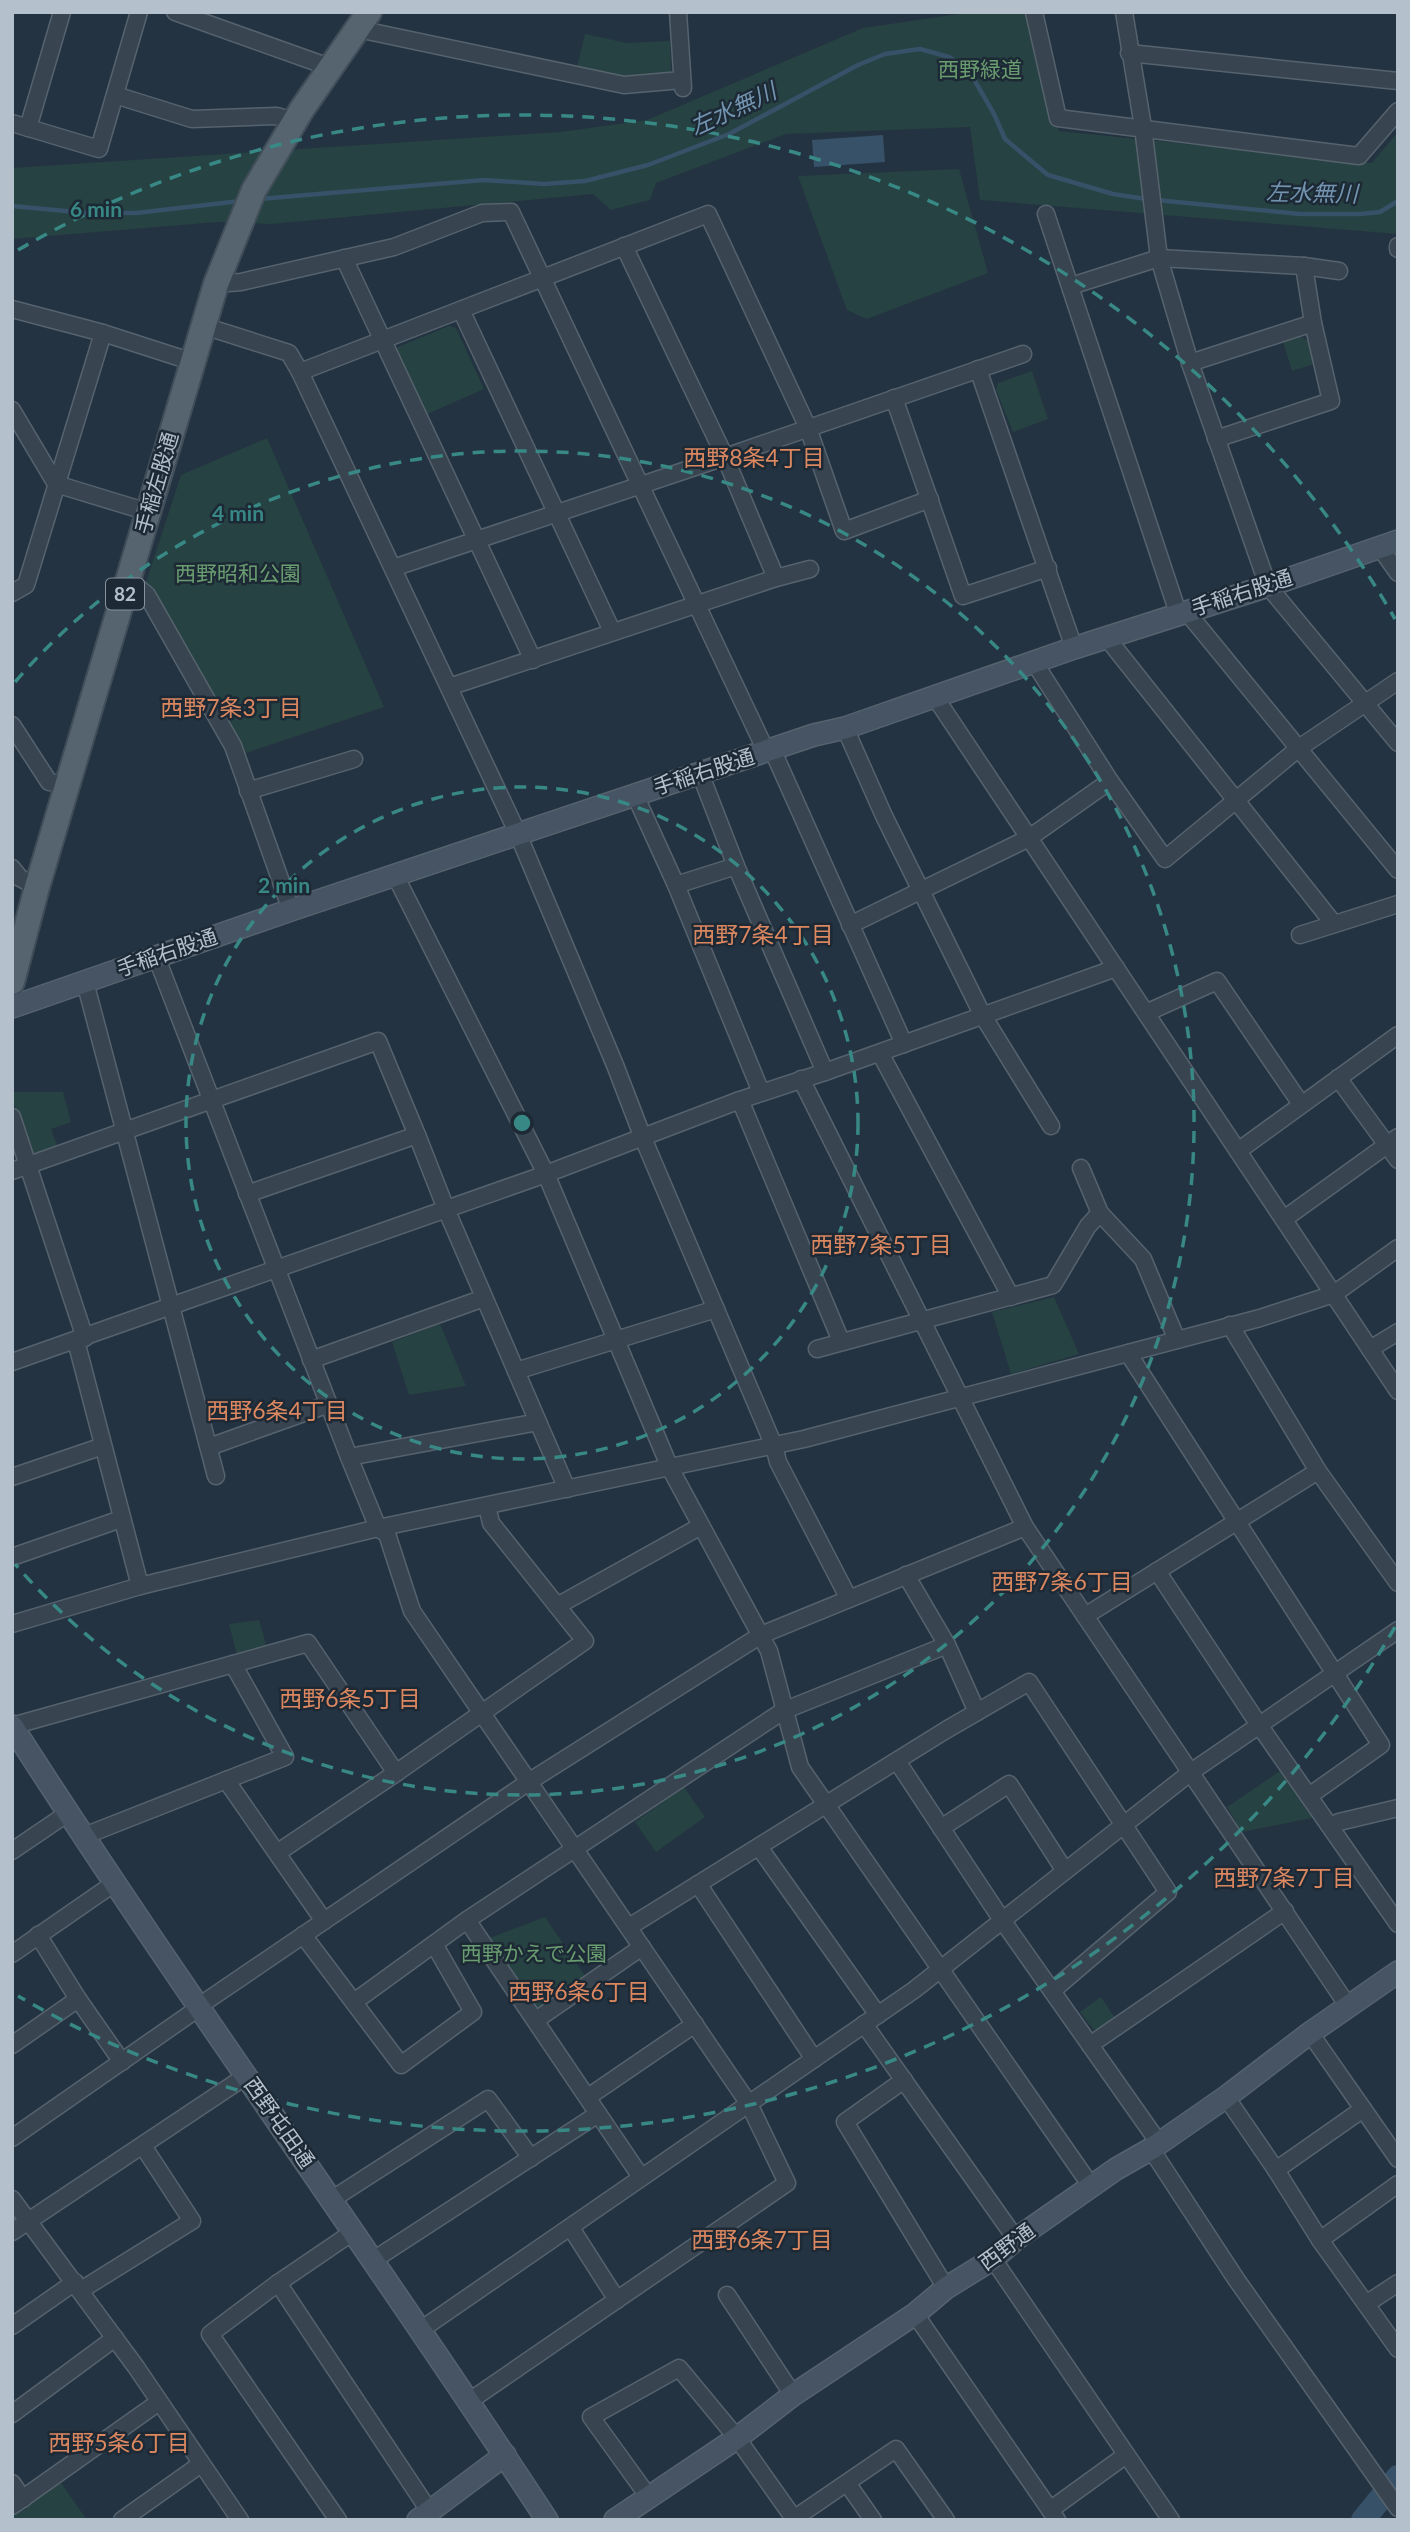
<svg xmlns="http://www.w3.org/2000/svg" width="1410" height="2532" font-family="Lato,'Noto Sans JP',sans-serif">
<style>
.green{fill:#264242}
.water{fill:#375168}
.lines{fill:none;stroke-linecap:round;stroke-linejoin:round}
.stream{stroke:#375168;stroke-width:4.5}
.river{stroke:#375168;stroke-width:24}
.street-casing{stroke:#56636e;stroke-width:19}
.secondary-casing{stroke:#56636e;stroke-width:24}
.primary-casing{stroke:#414e59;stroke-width:28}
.street{stroke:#384550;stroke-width:16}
.secondary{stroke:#465464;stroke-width:21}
.primary{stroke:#566470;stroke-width:24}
.ring{fill:none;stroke:#388885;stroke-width:3.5;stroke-dasharray:12 9}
.labels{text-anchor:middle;stroke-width:5;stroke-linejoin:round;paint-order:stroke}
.shield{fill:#1d2a36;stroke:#87939e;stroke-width:2}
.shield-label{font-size:19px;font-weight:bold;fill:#b4c0cb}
.park-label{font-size:21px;fill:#6a9d70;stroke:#1d2a36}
.street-label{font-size:21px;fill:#b4c0cb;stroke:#1d2a36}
.water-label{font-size:23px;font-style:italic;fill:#7394b0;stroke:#1d2a36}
.neighbourhood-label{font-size:23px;fill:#db8760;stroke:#1d2a36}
.centre{fill:#388885;stroke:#1d2a36;stroke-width:3.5}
.ring-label{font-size:21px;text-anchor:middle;font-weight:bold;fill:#388885;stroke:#1d2a36;stroke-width:5;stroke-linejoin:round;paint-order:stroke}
</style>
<rect width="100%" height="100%" fill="#243341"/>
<g class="green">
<polygon points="972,12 1026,12 1059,131 1372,163 1398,132 1398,234 980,200 970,127 786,134 656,183 650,200 611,210 593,194 271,224 218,222 12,239 12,168 560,132 647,120 863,28"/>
<polygon points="585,34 627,43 670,41 671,70 667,75 628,78 577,67"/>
<polygon points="959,169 988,273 867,319 847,310 798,176"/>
<polygon points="449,326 456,328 484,389 425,415 396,351 398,347"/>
<polygon points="1302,337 1308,341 1314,364 1292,371 1283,342"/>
<polygon points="1032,371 1048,419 1013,432 996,390 998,383"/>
<polygon points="267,438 384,707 243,754 242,748 156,595 146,582 181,475"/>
<polygon points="12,1092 63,1092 71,1122 51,1129 57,1145 34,1154 31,1152 12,1098"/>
<polygon points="1054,1297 1079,1354 1011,1374 992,1312"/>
<polygon points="440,1324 466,1386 409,1395 392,1342"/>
<polygon points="259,1620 267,1648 237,1655 229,1624"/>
<polygon points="1280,1771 1312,1818 1242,1832 1227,1807"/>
<polygon points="684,1787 705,1817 656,1852 635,1822"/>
<polygon points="545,1917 585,1976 539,2007 534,2006 487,1939"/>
<polygon points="1101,1997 1115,2018 1098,2030 1093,2029 1080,2012"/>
<polygon points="61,2483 87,2520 12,2520 12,2516"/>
</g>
<polygon class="water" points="883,135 885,162 814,167 812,140"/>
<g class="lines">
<g class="stream">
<polyline points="259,199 484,180 544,184 585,181 648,165 729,134 858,65 885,54 920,49 949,57 968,69 994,114 1005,139 1048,175 1113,194 1146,199 1300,214 1360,214 1380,212 1398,201"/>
<polyline points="12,206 87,213 136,213 240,201"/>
</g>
<polyline class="river" points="1363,2520 1398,2477"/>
<g class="street-casing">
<g id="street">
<polyline points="175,12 332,68"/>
<polyline points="678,12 683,88"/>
<polyline points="1034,12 1058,118 1359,156 1398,111"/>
<polyline points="1124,12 1143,127 1159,258 1190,363 1268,586 1398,743"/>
<polyline points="358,29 624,85 682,80"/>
<polyline points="1129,53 1398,81"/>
<polyline points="115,95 192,119 277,116 294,121"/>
<polyline points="12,123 99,149 139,12"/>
<polyline points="28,128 62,12"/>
<polyline points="1046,214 1178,613"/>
<polyline points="624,246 725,457 776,578"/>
<polyline points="1398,246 1398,249"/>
<polyline points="344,258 533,660"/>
<polyline points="216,284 241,282 394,247 482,213 511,212 766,751"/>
<polyline points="1071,286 1159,258 1304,266 1339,271"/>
<polyline points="12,309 103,333 193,362"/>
<polyline points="461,310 612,631"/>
<polyline points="204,326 289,353 300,372 518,834 615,1065 643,1138 774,1446 778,1462 849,1599"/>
<polyline points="1190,363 1313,323"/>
<polyline points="978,369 1074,648"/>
<polyline points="300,372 708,214 808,428 844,531 930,499"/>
<polyline points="894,398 963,596 1048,568"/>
<polyline points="12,410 56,484 148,512"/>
<polyline points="1216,439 1331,401 1313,323 1304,266"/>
<polyline points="1379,546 1398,573"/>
<polyline points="393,568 725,457 1023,354"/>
<polyline points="129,580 147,595 233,746 291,910"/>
<polyline points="12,593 26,585 103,333"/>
<polyline points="1186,611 1398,870"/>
<polyline points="1107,638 1334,924"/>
<polyline points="1034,662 1110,781 1165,859 1299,748 1398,681"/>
<polyline points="449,687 776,578 810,569"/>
<polyline points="935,697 1398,1391"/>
<polyline points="12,725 49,782 67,785"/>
<polyline points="845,728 884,816 983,1016 1051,1126"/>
<polyline points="772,749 904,1044"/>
<polyline points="700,773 736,866 825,1072"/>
<polyline points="248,791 354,759"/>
<polyline points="635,795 676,885 761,1092"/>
<polyline points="12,868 20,878 37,887"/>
<polyline points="395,875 546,1174 670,1468 769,1651 800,1767 1091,2186"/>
<polyline points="676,885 736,866"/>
<polyline points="850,925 1029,838 1110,781"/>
<polyline points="1300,935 1398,904"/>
<polyline points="156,956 349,1457 378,1528 387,1534 412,1611 749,2104 787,2183 468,2402"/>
<polyline points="85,982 216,1476"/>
<polyline points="1146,1013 1217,981 1301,1104"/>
<polyline points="880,1053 1011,1297"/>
<polyline points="1338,1078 1398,1160"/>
<polyline points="801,1079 1025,1527 1348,2006"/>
<polyline points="740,1100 841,1341"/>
<polyline points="12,1117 85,1338"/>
<polyline points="1238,1151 1398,1035"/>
<polyline points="1081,1168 1100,1213 1143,1259 1177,1340"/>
<polyline points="12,1171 378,1041 417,1135"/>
<polyline points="247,1194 417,1135 446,1209 567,1489"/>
<polyline points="1284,1219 1398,1137"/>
<polyline points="1230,1325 1318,1471 1398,1583"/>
<polyline points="76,1341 140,1586"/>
<polyline points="817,1349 1053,1285 1088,1226 1100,1213"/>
<polyline points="1370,1349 1398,1332"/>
<polyline points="1128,1353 1381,1745 1309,1796"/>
<polyline points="311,1360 484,1298"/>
<polyline points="12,1362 546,1174 740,1100 825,1072 1116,968"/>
<polyline points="516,1371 716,1309"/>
<polyline points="209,1447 329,1404"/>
<polyline points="349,1457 538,1422"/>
<polyline points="12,1477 103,1446"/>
<polyline points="12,1557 121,1519"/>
<polyline points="1157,1571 1259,1725 1398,1924"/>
<polyline points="906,1575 947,1645 977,1712"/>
<polyline points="557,1606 701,1526"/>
<polyline points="1085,1616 1318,1471"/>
<polyline points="12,1624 140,1586 378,1528 804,1439 1260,1318 1334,1294 1398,1248"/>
<polyline points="12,1726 308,1643 396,1773"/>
<polyline points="897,1761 1002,1920 1159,2143"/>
<polyline points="226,1780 324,1921"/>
<polyline points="1330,1826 1339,1822 1398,1808"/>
<polyline points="941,1828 1009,1784 1065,1871"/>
<polyline points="84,1836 285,1757 233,1664"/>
<polyline points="759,1847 878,2015"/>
<polyline points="12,1851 68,1813"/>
<polyline points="277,1853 396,1773 585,1641 491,1523 487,1506"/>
<polyline points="698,1884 814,2059"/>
<polyline points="467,1920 641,2177"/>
<polyline points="629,1927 946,1730 1029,1682 1168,1892 1052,1991"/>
<polyline points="38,1935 78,1999 122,2062"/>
<polyline points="303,1935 401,2065 473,2012 434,1944"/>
<polyline points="12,1954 116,1882"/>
<polyline points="354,2002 467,1920 783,1711 947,1645"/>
<polyline points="199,2006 530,1781 761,1635 1025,1527"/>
<polyline points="536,2020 642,1947"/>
<polyline points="864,2024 1016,2239"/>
<polyline points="1310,2033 1398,2159"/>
<polyline points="12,2045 78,1999"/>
<polyline points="1090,2045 1285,1911"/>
<polyline points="904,2080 845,2122 946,2288"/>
<polyline points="588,2097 695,2024"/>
<polyline points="1226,2097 1276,2170 1320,2240 1398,2349"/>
<polyline points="12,2138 200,2007"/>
<polyline points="1151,2149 1236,2279 1398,2508"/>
<polyline points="1276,2170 1363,2109"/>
<polyline points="12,2199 136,2367 240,2520"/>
<polyline points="331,2200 488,2099 531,2158"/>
<polyline points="571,2228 617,2300"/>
<polyline points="12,2232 246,2076"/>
<polyline points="1320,2240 1398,2184"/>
<polyline points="993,2259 1171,2520"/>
<polyline points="372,2261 598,2114"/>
<polyline points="278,2283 430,2512"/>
<polyline points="81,2290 192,2221 143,2146"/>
<polyline points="727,2295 793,2395"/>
<polyline points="1366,2304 1398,2283"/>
<polyline points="915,2314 1057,2520"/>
<polyline points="12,2326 75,2282"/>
<polyline points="419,2331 914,1990 1191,1772 1398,1630"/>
<polyline points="12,2414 115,2338"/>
<polyline points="12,2483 23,2499"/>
<polyline points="847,2483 873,2520"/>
<polyline points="648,2496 591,2417 679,2368 737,2438 795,2520"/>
<polyline points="12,2506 159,2402"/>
<polyline points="1050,2510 1126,2455"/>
<polyline points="122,2520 201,2464"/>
<polyline points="338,2520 210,2334 278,2283 353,2232"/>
<polyline points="792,2520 896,2449 946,2520"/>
</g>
</g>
<g class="secondary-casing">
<g id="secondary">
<polyline points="12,1007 291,910 814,735 845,728 1074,648 1268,586 1398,541"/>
<path d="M12,1726C184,1995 373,2253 547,2520"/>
<polyline points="418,2520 505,2455"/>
<polyline points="615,2520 737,2438 793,2395 915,2314 946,2288 993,2259 1016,2239 1116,2169 1151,2149 1226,2097 1310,2033 1398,1972"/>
</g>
</g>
<g class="primary-casing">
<polyline id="primary" points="12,982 37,887 216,284 254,190 302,109 369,12"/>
</g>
<use href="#street" class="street"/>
<use href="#secondary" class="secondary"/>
<use href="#primary" class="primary"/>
</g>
<g class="ring">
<circle cx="522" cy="1123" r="336"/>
<path d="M15 682A672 672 0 1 1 15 1564"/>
<path d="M1395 1627A1008 1008 0 0 1 18 1996M18 250A1008 1008 0 0 1 1395 619"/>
</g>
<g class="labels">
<rect class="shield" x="106" y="578.5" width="38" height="31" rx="5"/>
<g class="shield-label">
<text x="125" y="601">82</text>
</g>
<g class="park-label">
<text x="980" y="77">西野緑道</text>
<text x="238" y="581">西野昭和公園</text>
<text x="534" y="1961">西野かえで公園</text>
</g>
<g class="street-label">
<text transform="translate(157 483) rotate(-74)" y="7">手稲左股通</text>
<text transform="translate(1242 593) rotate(-18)" y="7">手稲右股通</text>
<text transform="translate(704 772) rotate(-18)" y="7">手稲右股通</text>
<text transform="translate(167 953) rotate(-19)" y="7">手稲右股通</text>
<text transform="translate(279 2123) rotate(55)" y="7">西野屯田通</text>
<text transform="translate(1007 2247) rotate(-36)" y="7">西野通</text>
</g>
<g class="water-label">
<text transform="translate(733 109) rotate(-25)" y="8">左水無川</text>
<text transform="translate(1312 193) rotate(1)" y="8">左水無川</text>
</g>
<g class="neighbourhood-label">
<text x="754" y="466">西野8条4丁目</text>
<text x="231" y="716">西野7条3丁目</text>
<text x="763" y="943">西野7条4丁目</text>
<text x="881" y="1253">西野7条5丁目</text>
<text x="277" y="1419">西野6条4丁目</text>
<text x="1062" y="1590">西野7条6丁目</text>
<text x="350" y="1707">西野6条5丁目</text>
<text x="1284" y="1886">西野7条7丁目</text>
<text x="579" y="2000">西野6条6丁目</text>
<text x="762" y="2248">西野6条7丁目</text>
<text x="119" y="2451">西野5条6丁目</text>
</g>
</g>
<circle cx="522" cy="1123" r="10" class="centre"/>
<g class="ring-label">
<text x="96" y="217">6 min</text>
<text x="238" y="521">4 min</text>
<text x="284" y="893">2 min</text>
</g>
<rect width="1410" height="2532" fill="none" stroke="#b4c0cb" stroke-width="28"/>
</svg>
